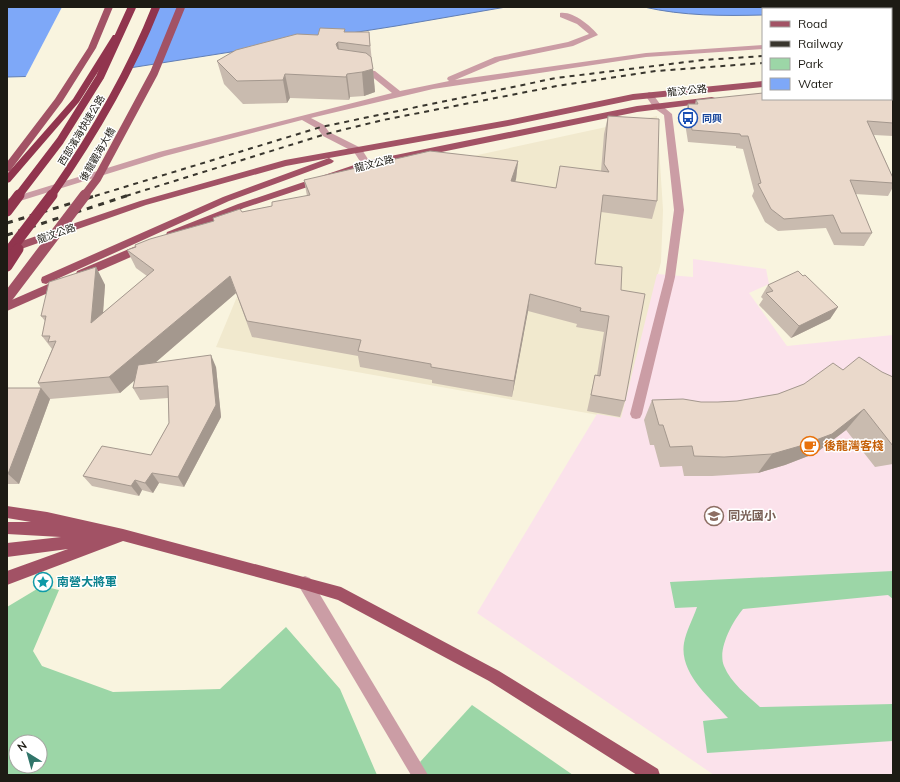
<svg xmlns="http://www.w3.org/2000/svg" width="900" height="782" font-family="Mulish,'Noto Sans TC',sans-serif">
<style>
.built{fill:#f1e9ce}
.education{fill:#fbe2eb}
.green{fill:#9cd6a7;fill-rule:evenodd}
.water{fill:#7ea8f8;stroke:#617eb4}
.pier{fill:#f9f4df}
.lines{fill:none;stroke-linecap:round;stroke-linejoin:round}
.stream{fill:#617eb4;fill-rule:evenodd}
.minor{fill:#cb9da5;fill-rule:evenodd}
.major{fill:#a25265;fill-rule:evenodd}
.highway{fill:#91354e;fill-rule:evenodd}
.rail-far1{stroke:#39362e;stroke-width:2;stroke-dasharray:5 5;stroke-linecap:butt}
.rail{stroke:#39362e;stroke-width:3;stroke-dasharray:6 6;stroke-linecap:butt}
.major-bridge-far1{stroke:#a25265;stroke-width:8}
.major-bridge{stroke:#a25265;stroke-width:11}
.highway-bridge-far1{stroke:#91354e;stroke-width:8}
.highway-bridge{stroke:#91354e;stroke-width:11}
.wall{fill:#c9bbaf}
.shaded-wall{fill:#a4988e}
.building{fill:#ead9cb;stroke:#a4988e}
.labels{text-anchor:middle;stroke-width:3;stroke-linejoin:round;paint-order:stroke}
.far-street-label{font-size:10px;fill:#1d1b14;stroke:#fff}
.far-transit-label{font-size:10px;font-weight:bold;fill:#164399;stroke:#fff;text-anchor:start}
.food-label{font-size:12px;font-weight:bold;fill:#c56008;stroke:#fff;text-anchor:start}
.education-label{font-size:12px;font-weight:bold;fill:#785e54;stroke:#fff;text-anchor:start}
.culture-label{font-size:12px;font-weight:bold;fill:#0d838f;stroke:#fff;text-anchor:start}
</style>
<rect width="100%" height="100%" fill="#f9f4df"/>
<polygon class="built" points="657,116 663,210 661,262 621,419 216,347 259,244 422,167"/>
<polygon class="education" points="693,259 766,269 769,284 749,293 787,346 893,335 893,775 714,775 477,613 597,414 621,418 657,274 693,277"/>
<g class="green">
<path d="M893,571V599L888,595L743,609C733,621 717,649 724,666C731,683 747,695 760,707L893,704V741L707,753L703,721L728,718C710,698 679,673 684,643C686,631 693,619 697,607L675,608L670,582Z"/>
<path d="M42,586L59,590L33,651L42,666L113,692L220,689L286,627L340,689L377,775H7V607ZM16,742H40V766H16Z"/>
<polygon points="472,705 573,775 426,775 420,762"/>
</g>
<g class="water">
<polygon points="7,7 506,7 396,26 85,75 7,77"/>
<path d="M644,7H893V10L763,9V15C723,16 683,16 644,7Z"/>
</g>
<polygon class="pier" points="62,7 155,7 132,69 85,77 25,78"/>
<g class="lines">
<polygon class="stream" points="889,9 893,9 893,13 891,12 891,9"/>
<g class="minor">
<path d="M560,13C573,11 591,26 598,35L573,46L500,61L455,80L646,53L763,45V49L646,57L433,89L311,118L324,125L329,132L361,148L371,164L366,167L363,166L354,152L323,136L318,129L302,120L165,156L7,205V199L159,152L392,93L370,75L354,73L353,71L354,69L375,71L400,91L449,81L447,79L448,77L495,57L568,42L589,34L577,24L560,17Z"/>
<rect x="891" y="36" width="2" height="4"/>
<polygon points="649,92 652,93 660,104 672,114 684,210 675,277 642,414 640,418 636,419 632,418 630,414 665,277 674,210 664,115 654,108 645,95"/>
<polygon points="305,576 310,578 428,775 411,775 300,588 298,583 300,578"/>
</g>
<g class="major">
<polygon points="105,7 113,7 96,48 62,102 10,171 7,172 7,162 55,99 88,48"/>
<rect x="891" y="74" width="2" height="6"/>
<polygon points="763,81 763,87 633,100 508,126 329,158 334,161 332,163 229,201 46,284 42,283 41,280 42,277 223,197 329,158 286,166 146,205 7,254 7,246 140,201 285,160 508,120 633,94"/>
<polygon points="712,97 715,98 716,100 715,102 637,112 368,167 244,208 175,238 167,238 166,235 167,232 238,204 366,161 637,106"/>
<polygon points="143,243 147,244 148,247 147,250 85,277 77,277 76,274 77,271"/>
<polygon points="62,278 66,279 67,282 66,285 7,311 7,302"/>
<polygon points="7,506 47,512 123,529 341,587 499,671 658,769 660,775 637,775 489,681 338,600 305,590 123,541 7,585 7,571 68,549 7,557 7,543 61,537 7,534 7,522 31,522 7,518"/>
</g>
<polygon class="highway" points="113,35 116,35 120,37 79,102 10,182 7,183 7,174 73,99"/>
<g class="rail-far1">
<polyline points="891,48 893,48"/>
<polyline points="891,55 893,55"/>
<polyline points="95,196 321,127 556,78 703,60 763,56"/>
<polyline points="126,196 326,134 383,120 557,86 656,71 763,63"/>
</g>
<g class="rail">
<polyline points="7,223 98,195"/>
<polyline points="7,235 129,195"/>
</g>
<polyline class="major-bridge-far1" points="84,196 97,179 154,73 181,7"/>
<polyline class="major-bridge" points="7,298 85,195"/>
<g class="highway-bridge-far1">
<polyline points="18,196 60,141 100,77 132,7"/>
<path d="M51,196C93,136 129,75 156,7"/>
</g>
<g class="highway-bridge">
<polyline points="7,211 19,195"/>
<polyline points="7,254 52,195"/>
<polyline points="7,266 18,249"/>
</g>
</g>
<g class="wall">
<polygon points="346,32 369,32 375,92 364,96 350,97 349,100 290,98 287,103 243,104 224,84 217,61 318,35"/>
<polygon points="893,86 893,136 874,135 893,178 893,187 888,196 855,194 872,233 864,246 834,245 826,228 778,231 765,222 752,196 754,191 743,149 736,148 736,146 688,142 684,117 688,104 695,104 696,100 763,99"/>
<polygon points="608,116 657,201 652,219 601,212 595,264 621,290 625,401 620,417 587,411 595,375 597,375 604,332 576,327 577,324 528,311 512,397 432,383 432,380 360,367 358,356 252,337 236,293 155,363 216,367 221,417 184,487 159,483 153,493 142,490 139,496 92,486 83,476 151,455 169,423 168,398 140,400 133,388 135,379 120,393 50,399 19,484 7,484 7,388 41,388 38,383 52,349 42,336 45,321 41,316 96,267 105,285 103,313 147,276 136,268 127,250 242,212 272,206 307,196 304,180 518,161 516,179 515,182 556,188 601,171 604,134"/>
<polygon points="768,285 838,307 830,319 791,338 759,305 763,299 761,297"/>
<polygon points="843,370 893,377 893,464 875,467 846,430 816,453 785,465 758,473 712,476 684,476 682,466 660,467 654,445 650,445 644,420 652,400 701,402 718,402 737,401 778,394"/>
</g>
<g class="shaded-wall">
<polygon points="338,42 341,65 336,44"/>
<polygon points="373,69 375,92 364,96 362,72"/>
<polygon points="285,74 290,98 287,103 283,80"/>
<polygon points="347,74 350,97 349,100 346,77"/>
<polygon points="518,161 516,179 510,199 511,181"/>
<polygon points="96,267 105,285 101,340 91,323"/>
<polygon points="230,276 236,293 120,393 109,377"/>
<polygon points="530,294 528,311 512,397 514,381"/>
<polygon points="838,307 830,319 791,338 799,326"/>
<polygon points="211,355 216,367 221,417 184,487 178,477"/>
<polygon points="41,388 50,399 19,484 8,474"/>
<polygon points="864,409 846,430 816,453 785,465 758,473 772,454"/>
<polygon points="152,473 159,483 153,493 145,483"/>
<polygon points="135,480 142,490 139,496 131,486"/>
</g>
<g class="building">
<polygon points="320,28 345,29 344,32 369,32 370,46 338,42 336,44 338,49 366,53 371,57 373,69 362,72 347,74 346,77 285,74 283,80 237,81 217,61 236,50 297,34 318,35"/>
<polygon points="891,86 893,86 893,123 867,121 893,178 893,183 850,180 872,233 841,233 833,215 784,219 771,209 758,184 761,183 748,136 741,136 740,134 692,130 688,104 698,104 696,100 763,93 763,99 891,99"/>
<polygon points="608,116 659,119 657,201 603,195 595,264 622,267 621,290 645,294 625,401 591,395 595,375 600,376 609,316 580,311 581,308 530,294 514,381 431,367 431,364 358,351 361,340 247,321 230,276 109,377 38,383 56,341 48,342 50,336 42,336 46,316 41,316 49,282 96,267 91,323 154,270 127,250 136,247 135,245 150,239 214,221 213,218 240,209 242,212 272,206 272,202 310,195 304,180 430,151 518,161 511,181 556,188 560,166 609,172 604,164"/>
<polygon points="798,271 803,276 805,275 838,307 799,326 766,293 773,291 768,285"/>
<polygon points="211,355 216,405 178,477 152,473 145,483 135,480 131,486 83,476 102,446 151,455 169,423 168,386 133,388 138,365"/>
<polygon points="859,357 882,372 893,377 893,446 864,409 832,434 800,446 772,454 724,457 694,456 692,446 670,447 663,425 659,425 652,400 683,399 701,402 718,402 737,401 778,394 804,384 833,363 843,370"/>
<polygon points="7,388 41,388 8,474 7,474"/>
</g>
<defs>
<g id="bus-ring" transform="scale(1)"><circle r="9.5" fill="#fff" stroke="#1a4fb4" stroke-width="1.5"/><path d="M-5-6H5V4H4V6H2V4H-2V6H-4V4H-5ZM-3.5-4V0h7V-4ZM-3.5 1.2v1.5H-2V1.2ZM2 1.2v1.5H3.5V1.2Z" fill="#1a4fb4"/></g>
<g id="cafe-ring" transform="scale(1)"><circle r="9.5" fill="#fff" stroke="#e8710a" stroke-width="1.5"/><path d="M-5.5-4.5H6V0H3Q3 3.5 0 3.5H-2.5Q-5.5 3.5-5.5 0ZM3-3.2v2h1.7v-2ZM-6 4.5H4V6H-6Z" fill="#e8710a"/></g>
<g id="school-ring" transform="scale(1)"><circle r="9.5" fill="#fff" stroke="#8d6e63" stroke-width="1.5"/><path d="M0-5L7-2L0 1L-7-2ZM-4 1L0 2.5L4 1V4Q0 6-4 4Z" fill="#8d6e63"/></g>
<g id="sight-ring" transform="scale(1)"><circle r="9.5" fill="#fff" stroke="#0f9aa8" stroke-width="1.5"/><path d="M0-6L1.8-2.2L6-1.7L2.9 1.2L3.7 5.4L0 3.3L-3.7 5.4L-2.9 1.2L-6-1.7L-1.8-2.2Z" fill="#0f9aa8"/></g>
</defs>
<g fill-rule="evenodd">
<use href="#bus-ring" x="688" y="118"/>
<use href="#cafe-ring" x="810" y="446"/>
<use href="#school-ring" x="714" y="516"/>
<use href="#sight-ring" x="43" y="582"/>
</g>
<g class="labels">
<g class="far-street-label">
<text transform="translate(687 90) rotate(-6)" y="4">龍汶公路</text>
<text transform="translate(81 130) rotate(-59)" y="4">西部濱海快速公路</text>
<text transform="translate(97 154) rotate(-60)" y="4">後龍觀海大橋</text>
<text transform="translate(374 163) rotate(-14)" y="4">龍汶公路</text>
<text transform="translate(56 233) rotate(-19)" y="4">龍汶公路</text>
</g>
<g class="far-transit-label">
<text x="702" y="122">同興</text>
</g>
<g class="food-label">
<text x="824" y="450">後龍灣客棧</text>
</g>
<g class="education-label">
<text x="728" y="520">同光國小</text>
</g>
<g class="culture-label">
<text x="57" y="586">南營大將軍</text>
</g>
</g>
<rect width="900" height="782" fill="none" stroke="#1d1b14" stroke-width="16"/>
<rect x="762" y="8" width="130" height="92" fill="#ffffff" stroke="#a5a4a1"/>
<rect x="770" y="21" width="20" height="6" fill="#a25265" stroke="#a5a4a1"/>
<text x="798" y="28" font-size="12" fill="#1d1b14">Road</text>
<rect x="770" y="41" width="20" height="6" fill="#39362e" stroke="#a5a4a1"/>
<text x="798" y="48" font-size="12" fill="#1d1b14">Railway</text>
<rect x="770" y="58" width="20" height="12" fill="#9cd6a7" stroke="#a5a4a1"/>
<text x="798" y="68" font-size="12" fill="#1d1b14">Park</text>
<rect x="770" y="78" width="20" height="12" fill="#7ea8f8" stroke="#a5a4a1"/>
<text x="798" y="88" font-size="12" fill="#1d1b14">Water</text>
<g transform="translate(28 754) rotate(323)"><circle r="19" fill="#ffffff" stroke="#a5a4a1"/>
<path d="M0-3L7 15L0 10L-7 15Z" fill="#30756a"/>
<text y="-6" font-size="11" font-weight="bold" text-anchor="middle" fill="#1d1b14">N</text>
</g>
</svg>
